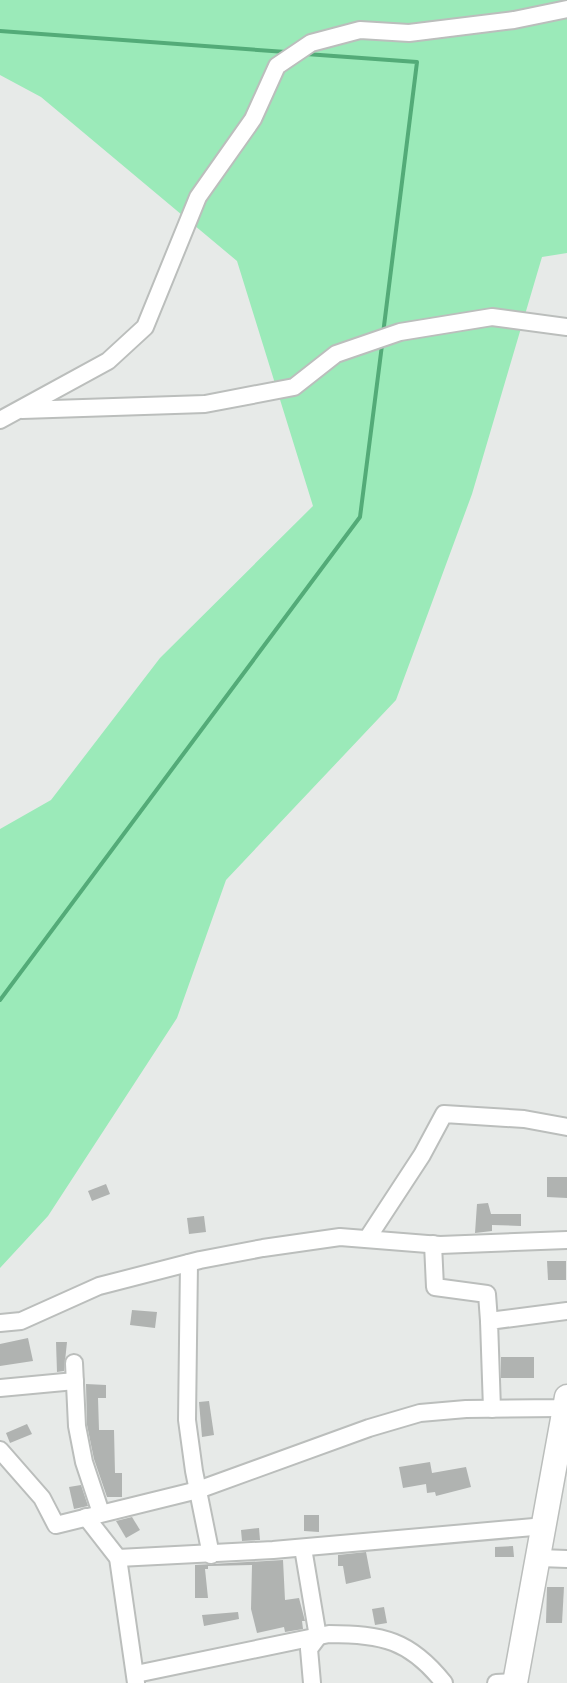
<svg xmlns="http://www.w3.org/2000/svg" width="567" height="1683" font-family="Roboto,sans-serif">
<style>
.green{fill:#9beab9}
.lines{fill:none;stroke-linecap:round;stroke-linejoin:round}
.stream{stroke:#53ab78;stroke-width:4}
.building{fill:#b0b3b1}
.street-casing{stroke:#bbbebc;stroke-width:20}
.secondary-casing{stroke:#bbbebc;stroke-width:27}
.street{stroke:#fff;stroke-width:16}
.secondary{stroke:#fff;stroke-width:24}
</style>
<rect width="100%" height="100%" fill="#e7eae8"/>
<polygon class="green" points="0,0 567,0 567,253 542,257 472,494 396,700 226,880 177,1018 48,1216 0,1268 0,829 51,800 160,658 313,506 237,261 41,97 0,75"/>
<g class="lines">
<g class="stream">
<polyline points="0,31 286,52"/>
<polyline points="306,54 417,62 383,334"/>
<polyline points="0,1000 360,517 382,345"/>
</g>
</g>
<g class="building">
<polygon points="547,1177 567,1177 567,1198 547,1197"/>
<polygon points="106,1184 110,1194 92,1201 88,1191"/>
<polygon points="488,1203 491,1214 521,1214 521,1226 492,1225 492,1231 475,1233 477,1204"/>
<polygon points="204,1216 206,1232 189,1234 187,1218"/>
<polygon points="547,1261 566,1261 566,1280 548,1280"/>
<polygon points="132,1310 157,1312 155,1328 130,1325"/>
<polygon points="28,1338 33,1361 0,1366 0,1344"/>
<polygon points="56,1342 67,1342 64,1371 57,1372"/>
<rect x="501" y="1357" width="33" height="21"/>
<polygon points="86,1384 106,1385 106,1398 98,1398 99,1430 114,1430 115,1473 122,1473 122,1497 107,1497 94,1459 87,1425"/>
<polygon points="209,1401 214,1435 202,1437 199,1402"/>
<polygon points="27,1424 32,1434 10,1443 6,1433"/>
<polygon points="430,1462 432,1473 466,1467 471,1487 436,1496 435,1492 427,1493 426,1484 403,1488 399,1467"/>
<polygon points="81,1485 88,1506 74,1509 69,1487"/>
<polygon points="304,1515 319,1515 319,1532 304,1531"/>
<polygon points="132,1517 140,1530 126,1538 116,1521"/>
<polygon points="259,1528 260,1540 242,1541 241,1530"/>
<polygon points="513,1546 514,1557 495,1557 495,1547"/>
<polygon points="366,1552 371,1578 346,1584 343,1566 338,1566 338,1555"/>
<polygon points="283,1560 285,1600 299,1598 305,1621 302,1621 303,1629 285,1632 284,1627 257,1633 251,1609 252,1565 208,1566 208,1569 205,1569 208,1598 195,1598 195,1565"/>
<polygon points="547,1587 564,1587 562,1623 546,1623"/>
<polygon points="384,1607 387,1623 375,1625 372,1609"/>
<polygon points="238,1612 239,1619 204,1626 202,1615"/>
</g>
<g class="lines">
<g class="street-casing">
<g id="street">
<polyline points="22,410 205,404 294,387 336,354 400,332 492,317 567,327"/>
<polyline points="0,420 108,361 145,327 198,197 253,119 277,66 311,43 360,30 409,33 514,20 567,9"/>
<polyline points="367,1239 422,1155 444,1114 524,1119 567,1127"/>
<polyline points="433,1244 435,1287 487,1294 489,1321"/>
<polyline points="189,1263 187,1420 194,1471 211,1555"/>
<polyline points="0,1323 21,1321 99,1286 200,1260 263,1248 340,1237 440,1245 567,1240"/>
<polyline points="74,1363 77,1426 84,1462 101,1513"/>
<polyline points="0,1388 75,1381"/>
<polyline points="492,1409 489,1321 567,1311"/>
<polyline points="0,1450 42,1498 56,1525 198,1490 369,1428 420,1413 466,1409 561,1408 567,1399"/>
<polyline points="86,1517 118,1558 136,1683"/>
<polyline points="303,1548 318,1637 309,1649 312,1683"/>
<polyline points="118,1558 273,1550 545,1526"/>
<polyline points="540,1558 567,1559"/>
<path d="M136,1674L329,1634C382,1634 410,1640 444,1683"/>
<polyline points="496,1683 516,1682"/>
</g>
</g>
<g class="secondary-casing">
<polyline id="secondary" points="515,1683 567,1397"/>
</g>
<use href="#street" class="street"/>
<use href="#secondary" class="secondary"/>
</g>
</svg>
